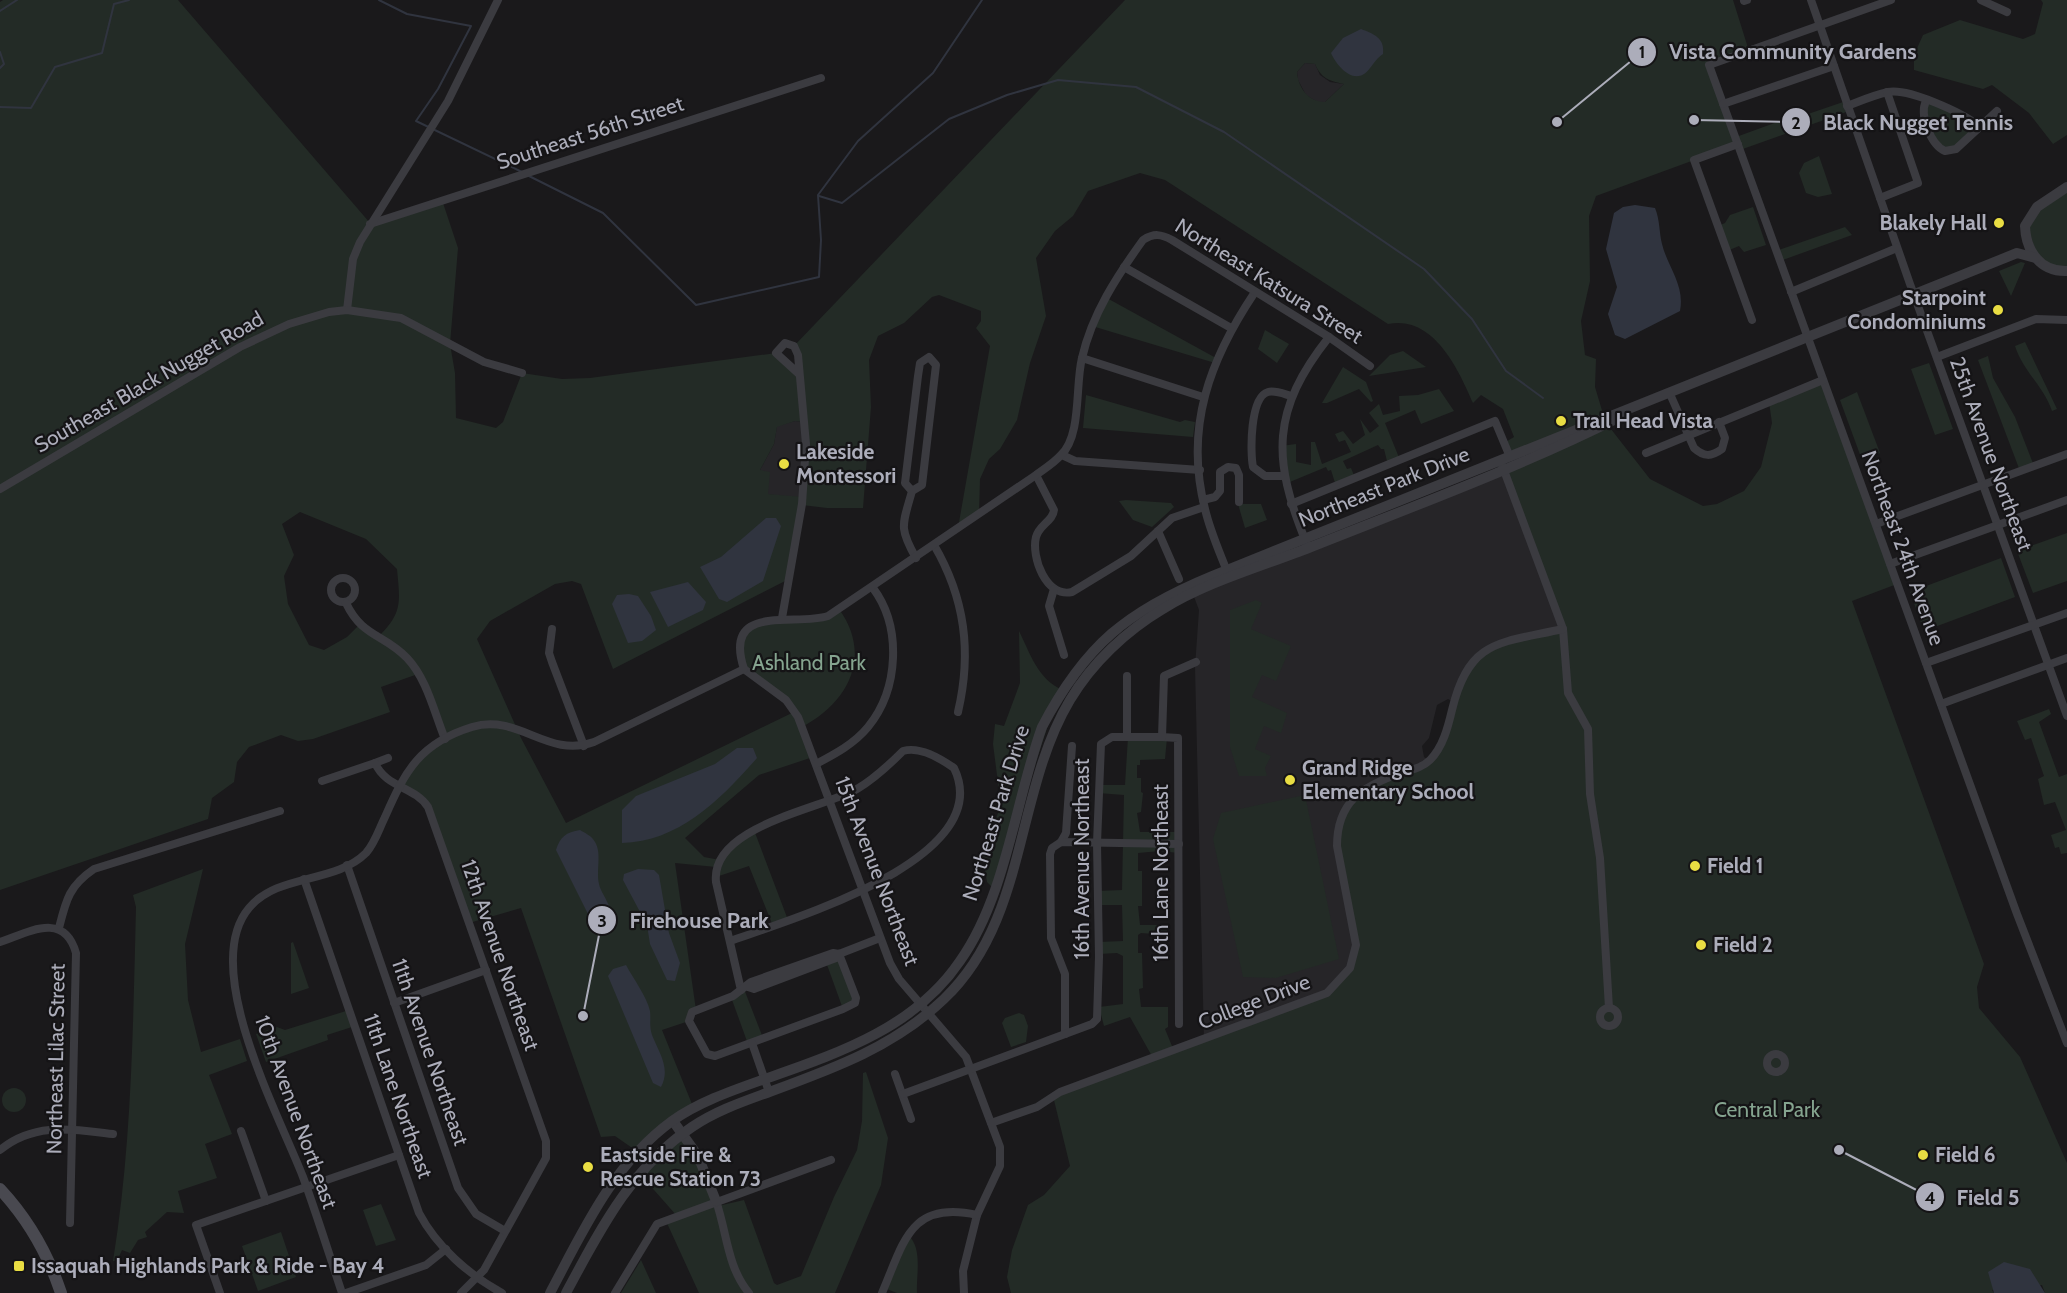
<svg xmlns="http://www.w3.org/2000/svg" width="2067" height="1293" font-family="Cabin,sans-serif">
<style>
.built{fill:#262528}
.green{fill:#232b26;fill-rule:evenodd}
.water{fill:#30343f}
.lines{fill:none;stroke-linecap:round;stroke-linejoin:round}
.stream{stroke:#30343f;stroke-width:2}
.minor{stroke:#3b3b40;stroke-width:8}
.tertiary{stroke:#3b3b40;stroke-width:10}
.secondary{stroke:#494950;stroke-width:12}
.poi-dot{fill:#e9dd43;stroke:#151416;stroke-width:2}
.labels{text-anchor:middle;stroke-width:4.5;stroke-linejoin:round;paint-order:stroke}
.street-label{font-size:21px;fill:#acadba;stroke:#151416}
.poi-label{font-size:21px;font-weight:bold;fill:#acadba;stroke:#151416;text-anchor:start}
.park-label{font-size:21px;fill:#85a48f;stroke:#151416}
.leader{fill:none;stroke:#acadba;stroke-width:2}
.callout-dot{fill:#acadba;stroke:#151416;stroke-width:2}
.mark-label{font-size:18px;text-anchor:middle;font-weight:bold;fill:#111}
.callout-label{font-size:22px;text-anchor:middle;font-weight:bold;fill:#acadba;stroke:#151416;stroke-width:4.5;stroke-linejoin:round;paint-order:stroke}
</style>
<rect width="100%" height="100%" fill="#1a191b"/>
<g class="built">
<polygon points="1305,63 1315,64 1320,75 1330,82 1344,84 1325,102 1317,102 1306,95 1298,80 1297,72"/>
<polygon points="795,421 805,422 803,498 754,493 760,470 774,444 777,426"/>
<polygon points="1504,469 1563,629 1454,702 1448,699 1437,705 1429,738 1422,746 1424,757 1429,761 1355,926 1354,959 1327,993 1204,1040 1195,667 1199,610 1193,594"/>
</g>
<g class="green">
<path d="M3,0H178L370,223L442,200L458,248L450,344L455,373L456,418L496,428L503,422L522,373L562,379L590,378L776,353L798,373L794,346L1125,0H1733L1749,51L1710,64L1736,137L1807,111L1808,114L1846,101L1849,111L1740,150L1738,144L1596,196L1589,216L1590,281L1581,321L1585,355L1596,359L1595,387L1604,417L1510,457L1504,443L1514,437L1503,409L1481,395L1473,403C1458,368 1433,315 1388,324L1165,180L1140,173L1088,191L1073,216L1055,231L1036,258L1046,316L1030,363L1017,420L1000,449L989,459L980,479L979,514L958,528L990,346L976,328L981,321V311L939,295L932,297L904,323L878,336L869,360L871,407L863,508H827L802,505L789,579L613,669L581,584L572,581L555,584L490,621L477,639L521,738L566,823L794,712L744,669L742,639L752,626L805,620L839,609C873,656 848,703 802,727L813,757L759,775L685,838L704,857L720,860L754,830L788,920L773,926L749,866L716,877V867L675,863L696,1010L689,1021L662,1030L694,1109L638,1152L615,1136L601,1137L521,908L469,923L428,807L398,787L405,774L445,739L418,674L381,687L390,712L313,739L298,741L281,735L249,747L237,762L234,782L212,798L208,819L0,890V2ZM1305,63L1315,64C1321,78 1329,81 1344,84L1325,102C1308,102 1298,87 1297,72ZM795,421L804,422L803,497L768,494L770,472L760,470L774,444L777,427ZM300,512L366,539L397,569C400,602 403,613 378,637L359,625L347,637L324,650L309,645L288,604L284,576L294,555L282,524Z"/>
<polygon points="2041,0 2067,0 2067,135 2053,144 2029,113 1992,85 1983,89 1914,70 1914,55 1923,35 1960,20 2023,39 2035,34 2043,3"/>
<polygon points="1926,101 1979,126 1956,149 1937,146 1923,105"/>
<polygon points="1819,156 1832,194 1818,197 1806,193 1799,173 1804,163"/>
<polygon points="2067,187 2067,271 2036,258 2027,219"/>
<polygon points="1753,207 1766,245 1744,252 1739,246 1727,251 1718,226 1725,223 1730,215"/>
<polygon points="1845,227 1852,235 1780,261 1776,251"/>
<polygon points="2021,262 2025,263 2011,296 1999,271"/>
<polygon points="1105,297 1216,358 1215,363 1092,326"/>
<polygon points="1265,330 1289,344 1277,363 1258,349"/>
<path d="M2025,342L2057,409L2052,411C2044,387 2023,371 2015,346Z"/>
<polygon points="1403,351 1426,367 1369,376 1390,355"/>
<polygon points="1988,356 1993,378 2015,417 2034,466 2020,471 1978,360"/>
<polygon points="1929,363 1953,429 1935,435 1911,369"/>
<polygon points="1343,367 1366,382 1373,401 1371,402 1359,389 1327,403 1322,403"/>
<polygon points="1823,380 1897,584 1852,601 1984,964 1977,987 1979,1008 2020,1057 2067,1163 2067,1293 2045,1293 2042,1285 1992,1290 1994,1293 1011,1293 1007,1277 1012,1250 1028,1205 1044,1195 1070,1166 1053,1096 1153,1058 1130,1017 1104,1026 1099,1007 1123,1004 1123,956 1117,953 1099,954 1099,942 1123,941 1122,905 1098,905 1098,891 1122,890 1124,795 1098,793 1099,785 1125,785 1128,737 1167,738 1165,759 1140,760 1140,765 1137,765 1137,778 1141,778 1141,792 1143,793 1141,812 1137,813 1140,832 1179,832 1179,853 1160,851 1138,853 1138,871 1142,871 1142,906 1138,906 1140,925 1167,925 1167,935 1141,933 1138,935 1138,953 1142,953 1143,988 1139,989 1141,1007 1168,1007 1168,1027 1165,1029 1174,1051 1314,1000 1344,976 1356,945 1337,846 1340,824 1360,791 1424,766 1436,754 1459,684 1487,650 1563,629 1504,469 1607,424 1650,479 1703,506 1717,504 1744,491 1761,467 1772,423 1769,402"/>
<polygon points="1439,389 1454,411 1421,424 1415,410 1385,423 1400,460 1388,465 1384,449 1381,449 1378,445 1343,461 1347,469 1351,468 1355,478 1336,486 1331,470 1328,471 1326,467 1285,484 1281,446 1296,444 1296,462 1311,465 1311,442 1315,442 1322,464 1351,452 1345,440 1339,442 1335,434 1343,431 1353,444 1365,435 1360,419 1370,433 1379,426 1369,413 1379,404 1383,415 1400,411 1399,396 1418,395"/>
<polygon points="1857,392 1880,453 1862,460 1840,400"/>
<polygon points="1086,395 1180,422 1185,420 1195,422 1193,437 1083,428"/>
<polygon points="1126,500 1171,503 1174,507 1152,527 1133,520 1119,501"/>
<polygon points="1238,504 1261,504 1267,520 1245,528"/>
<polygon points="2067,533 2067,581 2033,593 2017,551"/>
<polygon points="2001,558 2015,597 1924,631 1910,592"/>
<polygon points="1256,600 1262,603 1251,629 1291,646 1276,681 1262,675 1252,697 1287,713 1281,733 1264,726 1255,749 1271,756 1265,768 1267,776 1239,776 1230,747 1230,610"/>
<path d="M1019,631C1030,653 1038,680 1063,690L1057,698L994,889L987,882L982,852L1001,806L993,744L995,724L1004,726L1020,683Z"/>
<polygon points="2049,709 2051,714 2039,722 2059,777 2067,774 2067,853 2061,854 2059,847 2055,848 2051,835 2066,830 2055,802 2044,805 2038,779 2044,776 2031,738 2025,740 2017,721"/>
<polygon points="1305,795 1339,959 1276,978 1243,977 1213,839 1221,813"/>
<path d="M203,869L185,944L188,1000L201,1052L240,1039L247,1061L209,1075L232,1134L205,1144L217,1178L178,1191L184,1213L167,1212L145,1232L147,1237L138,1240L130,1253L122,1250L117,1261H113C132,1145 133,1025 136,907L133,895Z"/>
<polygon points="293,942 309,988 291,994 291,943"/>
<polygon points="839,954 856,998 843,1009 826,962"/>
<polygon points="744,989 763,1038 748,1044 731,997"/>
<polygon points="346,1011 352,1027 327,1035 328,1040 266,1062 256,1034 277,1027 285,1030"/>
<polygon points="1019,1013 1024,1015 1028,1026 1026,1042 1011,1047 1002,1023 1005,1018"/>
<polygon points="866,1072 888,1138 881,1185 835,1293 699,1293 666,1221 677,1216 639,1173 683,1134 718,1206 744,1200 774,1283 777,1285 801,1276 834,1197 857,1150 862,1121 863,1073"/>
<circle cx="14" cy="1100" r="12"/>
<polygon points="381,1204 396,1240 376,1246 363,1210"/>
<polygon points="281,1232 296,1277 258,1291 242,1246"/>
<path d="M908,1235C923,1248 916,1275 917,1293H897L884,1288Z"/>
<polygon points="641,1260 656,1293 621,1293"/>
</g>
<g class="water">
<path d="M1361,29C1374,34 1385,38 1383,54C1376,59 1375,62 1370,68C1356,88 1337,67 1331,53L1343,38Z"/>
<path d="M1635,205L1655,208C1660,220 1659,232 1662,244C1668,268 1685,285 1680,311L1625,339L1615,335L1608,314L1617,287L1606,249L1614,213L1623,207Z"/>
<polygon points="766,518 776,518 781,526 763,581 727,602 719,599 700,567 721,557"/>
<polygon points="688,582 706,602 703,610 668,627 650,592"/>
<polygon points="629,594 638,596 651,616 656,630 642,641 628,643 612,604 617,595"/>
<path d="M737,748H753L757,758C722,798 679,842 622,843V810L636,796L715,764Z"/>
<path d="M580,830C585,833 592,836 595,842C602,853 596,870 599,884C601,894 614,908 611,919C608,928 601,930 593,932L591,920L556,850C560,837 566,832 580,830Z"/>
<polygon points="638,869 654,870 659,875 669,933 680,963 675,981 667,980 650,944 647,925 623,880 624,874"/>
<path d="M626,965C633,978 647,997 650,1011C651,1020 649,1026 652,1035C659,1053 671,1068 661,1087L653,1083L608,976L613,969Z"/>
<polygon points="2004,1262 2030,1269 2045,1293 1994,1293 1988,1272"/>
</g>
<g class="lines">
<g class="stream">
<polyline points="379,0 407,14 471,26 438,89 416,121 522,172"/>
<polyline points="0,11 17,0"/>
<polyline points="0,52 4,64 0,68"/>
<polyline points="0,107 31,108 55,67 102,53 114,4 129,0"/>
<polyline points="529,176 603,213 696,305 819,277 821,240 818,195 858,141 933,73 982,0"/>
<polyline points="819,196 842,203 949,119 1007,95 1058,80 1136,87 1224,132 1424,269 1472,319 1506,371 1543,398"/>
</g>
<g class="minor">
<polyline points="1811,0 1910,284 2067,716"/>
<polyline points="1891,0 1709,65 2017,914 2067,1043"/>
<polyline points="1981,0 2007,12"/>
<polyline points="1744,1 1747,0"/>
<path d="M1926,101C1919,115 1931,145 1945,151L1956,149L1997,111"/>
<polyline points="1723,104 1834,66"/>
<path d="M1847,106C1860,101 1874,95 1888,92C1909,88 1963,113 1979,126"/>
<polyline points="1738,144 1694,160 1752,320"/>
<polyline points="1880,198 1918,183 1887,92"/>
<polyline points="370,224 821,78"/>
<polyline points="1124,267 1231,328"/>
<polyline points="1791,292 1897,248"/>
<polyline points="347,310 353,259 360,242 448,101 498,0"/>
<polyline points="1937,357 2036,319 2067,320"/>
<polyline points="1082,358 1203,397"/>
<path d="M1670,394L1694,448C1704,457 1711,457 1722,449L1725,438L1719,422"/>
<polyline points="1646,453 1823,380"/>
<polyline points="1062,455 1075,461 1200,470"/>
<polyline points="1502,465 1563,629 1568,693 1588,729 1590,794 1600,858 1609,1008"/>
<path d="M1036,475L1054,510C1053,521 1039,525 1036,537C1031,557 1046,598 1072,592L1131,556L1172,518L1204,507"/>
<path d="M1284,476H1265L1253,467C1250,452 1250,397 1268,392C1275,390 1284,394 1291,396"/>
<polyline points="0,489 240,347 289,324 329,312 347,310 401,318 484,362 522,373"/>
<path d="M912,491L905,483L918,376L920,363L929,357L936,365L922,485L912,491C903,524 898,527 916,558"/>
<polyline points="1203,500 1215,497 1220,491 1220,472 1228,467 1236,468 1239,475 1239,502"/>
<polyline points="1291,504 1495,421 1510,457"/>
<polyline points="1876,524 2067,454"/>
<polyline points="1158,531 1179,579"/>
<path d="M1306,542C1272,459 1271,410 1329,337"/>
<path d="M934,545C965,598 972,652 958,712"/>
<polyline points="1890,564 2067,500"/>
<path d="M1228,574C1220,553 1210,531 1205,509C1184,427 1210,359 1255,292"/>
<circle cx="343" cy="590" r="12"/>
<polyline points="1054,589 1049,606 1064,655"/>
<path d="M346,603C362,637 384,634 407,658C427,679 434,712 445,739"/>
<polyline points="782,618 802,504 806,444 798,355 794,346 785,343 776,353 799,374"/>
<polyline points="552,629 549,653 552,662 584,746"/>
<polyline points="1926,663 2067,613"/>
<polyline points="744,669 786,700 798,717 890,963 899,979 966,1057 1000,1147 1000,1166 977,1215 963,1271 964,1293"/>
<polyline points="1941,704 2067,658"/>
<polyline points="1127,737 1127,676"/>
<polyline points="1162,737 1178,738 1179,1024"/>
<polyline points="375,763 388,758"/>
<path d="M816,764C835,754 854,744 868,727C899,689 902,627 873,588"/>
<path d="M322,781L375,763C386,788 414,786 428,807L546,1141V1158L530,1187L484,1270L461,1293"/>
<polyline points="1061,842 1066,833 1072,746"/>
<polyline points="347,865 458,1188 476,1214 505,1231"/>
<path d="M304,879L419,1213C437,1247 469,1275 502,1293"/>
<path d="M59,928C66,900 69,886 94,869L280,811"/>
<path d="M730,941C789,920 998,859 954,768C940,758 920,746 903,751C889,765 874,779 857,789C821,809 710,826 716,882L741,990"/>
<path d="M0,942C29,932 64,911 76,953L70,1223"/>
<polyline points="748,987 754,989 836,958 839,954 856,998 855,1003 843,1009 715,1056 707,1054 689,1021 692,1012 733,996 751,982 833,953 839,954 880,938"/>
<polyline points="394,1003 486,970"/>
<circle cx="1609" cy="1017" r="9"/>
<polyline points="1065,1034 1065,974 1051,938 1050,854 1052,848 1061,842 1179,844"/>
<polyline points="752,1043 769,1092"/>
<circle cx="1776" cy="1063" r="9"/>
<polyline points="895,1074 911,1119"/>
<polyline points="903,1094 1092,1024 1097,1019 1099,957 1097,843 1101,744 1112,737 1162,737 1164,676 1196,662"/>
<path d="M991,1123L1037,1107L1060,1092L1327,993L1350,968L1356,945L1337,846C1337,801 1363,786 1401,773C1411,770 1422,768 1430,760C1443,747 1448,727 1452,710C1469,639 1500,643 1563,629"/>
<polyline points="241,1131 266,1201"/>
<path d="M0,1150C34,1122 71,1129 113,1134"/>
<path d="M716,1201C727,1232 727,1267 749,1293"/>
<polyline points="220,1293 196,1225 399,1155"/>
<path d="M342,1293C329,1254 317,1215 303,1177C279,1115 199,967 249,908C278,873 335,884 366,853C375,843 379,829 385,817C405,771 420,743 472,727C519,713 547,759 594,742L744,669C722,602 795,627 828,616L1036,475C1044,469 1054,463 1061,455C1082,435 1075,385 1082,358C1092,314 1117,276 1143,240C1154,233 1161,234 1172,240L1329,337L1370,366"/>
<polyline points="346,1293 426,1265 446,1249"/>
<polyline points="615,1293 657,1224 831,1160"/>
<path d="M882,1293C904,1242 910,1200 977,1215"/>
</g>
<g class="tertiary">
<path d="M2067,187L2037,207L2025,226C2026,251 2040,272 2067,271"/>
<polyline points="673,1121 698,1156 716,1201"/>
<path d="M550,1293C583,1231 613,1164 672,1121C699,1102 731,1091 762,1080C836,1054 914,1029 960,961C1006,896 1015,802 1042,727C1085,645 1127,611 1212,576L2017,253L2036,258"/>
<path d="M566,1293C600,1230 631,1168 692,1127C717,1110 745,1101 772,1091C835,1068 895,1046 944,999C1028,919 1014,794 1070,700C1092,663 1126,631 1163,609C1206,582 1263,566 1311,547C1414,506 1520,467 1620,417"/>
</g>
<path class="secondary" d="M0,1189C28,1219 48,1254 61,1293"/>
</g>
<g class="poi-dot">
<circle cx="1999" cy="223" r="6"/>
<circle cx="1998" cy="310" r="6"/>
<circle cx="1561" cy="421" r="6"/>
<circle cx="784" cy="464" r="6"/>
<circle cx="1290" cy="780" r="6"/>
<circle cx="1695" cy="866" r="6"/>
<circle cx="1701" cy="945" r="6"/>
<circle cx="1923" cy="1155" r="6"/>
<circle cx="588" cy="1167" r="6"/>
<rect x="13" y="1260" width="12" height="12" rx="3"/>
</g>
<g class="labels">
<g class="street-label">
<text transform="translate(590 133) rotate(-18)" y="7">Southeast 56th Street</text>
<text transform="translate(1269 281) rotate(32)" y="7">Northeast Katsura Street</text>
<text transform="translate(149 382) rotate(-30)" y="7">Southeast Black Nugget Road</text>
<text transform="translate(1991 454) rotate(70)" y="7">25th Avenue Northeast</text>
<text transform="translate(1384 487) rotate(-22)" y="7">Northeast Park Drive</text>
<text transform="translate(1903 548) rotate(70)" y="7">Northeast 24th Avenue</text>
<text transform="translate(996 813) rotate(-73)" y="7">Northeast Park Drive</text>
<text transform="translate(1082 859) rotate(-90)" y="7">16th Avenue Northeast</text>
<text transform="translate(877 871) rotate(69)" y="7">15th Avenue Northeast</text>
<text transform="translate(1161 873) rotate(-90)" y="7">16th Lane Northeast</text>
<text transform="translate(500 955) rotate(71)" y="7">12th Avenue Northeast</text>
<text transform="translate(1254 1002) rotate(-21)" y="7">College Drive</text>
<text transform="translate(430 1052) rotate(71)" y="7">11th Avenue Northeast</text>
<text transform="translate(56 1059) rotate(-89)" y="7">Northeast Lilac Street</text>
<text transform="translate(398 1096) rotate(71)" y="7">11th Lane Northeast</text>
<text transform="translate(296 1112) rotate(70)" y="7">10th Avenue Northeast</text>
</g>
<g class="poi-label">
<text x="1987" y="230" text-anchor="end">Blakely Hall</text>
<text x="1986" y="305" text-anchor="end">Starpoint<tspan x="1986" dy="24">Condominiums</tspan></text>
<text x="1573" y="428">Trail Head Vista</text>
<text x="796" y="459">Lakeside<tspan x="796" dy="24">Montessori</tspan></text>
<text x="1302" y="775">Grand Ridge<tspan x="1302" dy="24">Elementary School</tspan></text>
<text x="1707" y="873">Field 1</text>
<text x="1713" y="952">Field 2</text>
<text x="600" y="1162">Eastside Fire &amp;<tspan x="600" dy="24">Rescue Station 73</tspan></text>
<text x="1935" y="1162">Field 6</text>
<text x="31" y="1273">Issaquah Highlands Park &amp; Ride - Bay 4</text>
</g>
<g class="park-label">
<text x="809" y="670">Ashland Park</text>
<text x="1767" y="1117">Central Park</text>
</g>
</g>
<path class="leader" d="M1557 122L1642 52M1694 120L1796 122M583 1016L602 920M1839 1150L1930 1197"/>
<g class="callout-dot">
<circle cx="1557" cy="122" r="6"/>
<circle cx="1694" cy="120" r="6"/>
<circle cx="583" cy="1016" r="6"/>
<circle cx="1839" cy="1150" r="6"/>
<circle cx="1642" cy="52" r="15"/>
<circle cx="1796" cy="122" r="15"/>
<circle cx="602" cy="920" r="15"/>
<circle cx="1930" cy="1197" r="15"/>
</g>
<g class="mark-label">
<text x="1642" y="58">1</text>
<text x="1796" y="129">2</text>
<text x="602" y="927">3</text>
<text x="1930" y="1204">4</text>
</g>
<g class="callout-label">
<text x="1793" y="59">Vista Community Gardens</text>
<text x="1918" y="130">Black Nugget Tennis</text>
<text x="699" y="928">Firehouse Park</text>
<text x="1988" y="1205">Field 5</text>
</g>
</svg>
